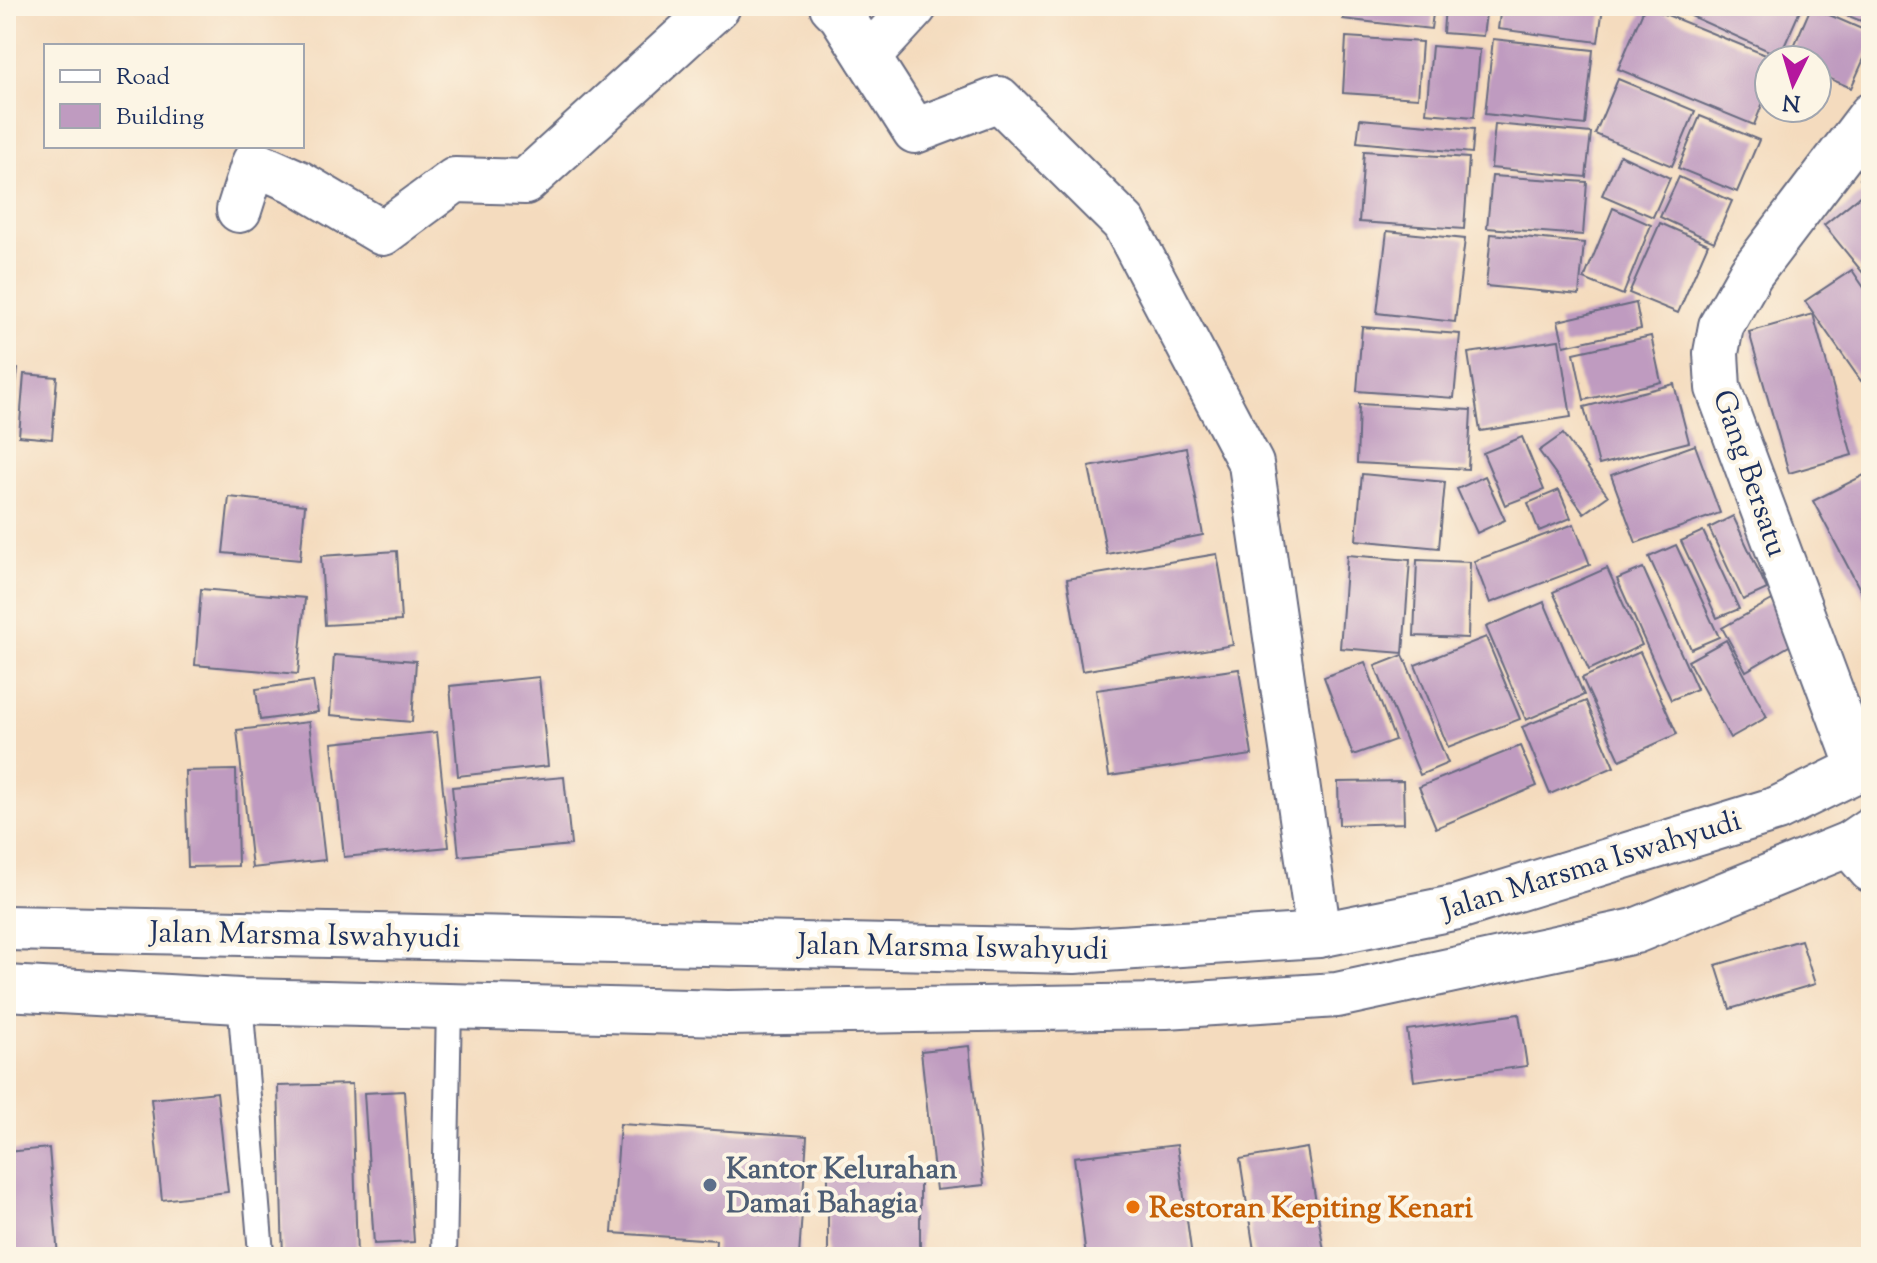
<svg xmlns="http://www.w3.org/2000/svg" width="1877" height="1263" font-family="'Sorts Mill Goudy',serif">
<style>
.building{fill:#bf9bc0}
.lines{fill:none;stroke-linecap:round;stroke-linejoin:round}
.service-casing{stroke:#676b80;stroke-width:28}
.minor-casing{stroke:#676b80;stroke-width:48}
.trunk-casing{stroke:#676b80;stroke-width:48}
.service{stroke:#fff;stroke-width:24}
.minor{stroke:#fff;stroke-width:44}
.trunk{stroke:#fff;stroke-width:44}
.service-dot{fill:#5c6f8a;stroke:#fcf5e5;stroke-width:3}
.food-dot{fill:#e8710a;stroke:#fcf5e5;stroke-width:3}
.labels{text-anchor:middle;stroke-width:8;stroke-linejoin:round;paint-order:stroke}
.street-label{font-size:30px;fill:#1b2f5e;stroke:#fcf5e5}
.service-label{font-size:30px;font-weight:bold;fill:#4e5e75;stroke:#fcf5e5;text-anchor:start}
.food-label{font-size:30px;font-weight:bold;fill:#c56008;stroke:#fcf5e5;text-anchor:start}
</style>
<rect width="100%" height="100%" fill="#fcf5e5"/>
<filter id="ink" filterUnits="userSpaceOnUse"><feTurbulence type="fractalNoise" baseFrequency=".0125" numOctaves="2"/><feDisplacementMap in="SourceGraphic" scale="16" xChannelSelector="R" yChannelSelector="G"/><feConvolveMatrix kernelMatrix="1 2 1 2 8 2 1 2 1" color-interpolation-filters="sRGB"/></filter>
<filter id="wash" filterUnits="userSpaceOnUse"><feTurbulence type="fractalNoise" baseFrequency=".006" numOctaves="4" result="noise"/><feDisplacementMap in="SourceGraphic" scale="32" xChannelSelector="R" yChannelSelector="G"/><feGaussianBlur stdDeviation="1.8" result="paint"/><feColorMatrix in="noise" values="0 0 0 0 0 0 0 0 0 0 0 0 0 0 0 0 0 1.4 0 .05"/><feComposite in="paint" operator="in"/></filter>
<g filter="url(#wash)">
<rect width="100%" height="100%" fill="#f4dbbe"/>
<g id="blocks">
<g class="building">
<polygon points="1344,6 1434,6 1431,29 1343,19"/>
<polygon points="1445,6 1487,6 1483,36 1443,33"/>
<polygon points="1501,6 1603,8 1598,42 1498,29"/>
<polygon points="1645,6 1778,60 1769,60 1769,87 1754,125 1618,69"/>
<polygon points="1696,6 1802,6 1780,56 1691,16"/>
<polygon points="1824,6 1871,6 1871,25"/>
<polygon points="1811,7 1871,33 1871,43 1851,88 1817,73 1817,60 1788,60"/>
<polygon points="1346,37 1422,42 1418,98 1343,93"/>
<polygon points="1493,39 1593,50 1585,125 1485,114"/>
<polygon points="1432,46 1480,50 1474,117 1426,113"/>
<polygon points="1618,79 1695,111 1672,166 1595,134"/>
<polygon points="1700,116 1759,140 1737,192 1678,168"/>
<polygon points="1360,119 1474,129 1472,153 1357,142"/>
<polygon points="1495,124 1591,133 1586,177 1491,168"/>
<polygon points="1364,151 1469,158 1464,229 1359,222"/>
<polygon points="1620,155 1670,178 1653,217 1602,195"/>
<polygon points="1871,168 1871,191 1860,179"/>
<polygon points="1492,176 1587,182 1583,235 1487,228"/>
<polygon points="1679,177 1732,201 1714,242 1660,217"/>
<polygon points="1861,195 1871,207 1871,266 1863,273 1824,225"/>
<polygon points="1613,208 1651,225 1623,295 1584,279"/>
<polygon points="1660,223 1708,244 1678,313 1629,293"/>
<polygon points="1387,231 1465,239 1455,322 1377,313"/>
<polygon points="1491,234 1584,243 1579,295 1486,286"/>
<polygon points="1852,270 1871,298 1871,374 1861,381 1805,301"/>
<polygon points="1636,303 1641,329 1564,346 1558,321"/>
<polygon points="1813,314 1852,455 1789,473 1749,332"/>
<polygon points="1362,327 1460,334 1454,398 1357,391"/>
<polygon points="1651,336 1661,382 1584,400 1574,353"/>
<polygon points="1559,340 1571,417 1480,431 1468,353"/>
<polygon points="6,367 18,369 8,439 6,438"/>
<polygon points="24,374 57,377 52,439 19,436"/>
<polygon points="1674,384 1689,442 1599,465 1584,407"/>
<polygon points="1359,404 1471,410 1468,469 1357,463"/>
<polygon points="1563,434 1608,496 1584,513 1539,451"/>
<polygon points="1522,437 1544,490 1505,505 1483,453"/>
<polygon points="1695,445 1720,513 1636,543 1611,475"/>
<polygon points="1186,448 1203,535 1107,554 1089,467"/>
<polygon points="1868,473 1871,478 1871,610 1813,501"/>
<polygon points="1362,474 1445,482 1439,548 1356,540"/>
<polygon points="1485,476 1505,520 1477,533 1457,489"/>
<polygon points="1559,490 1571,518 1539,531 1528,503"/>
<polygon points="229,497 305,505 300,560 223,553"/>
<polygon points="1733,516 1767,589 1743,600 1709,528"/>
<polygon points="1574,524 1590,565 1490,603 1474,561"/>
<polygon points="1703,531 1739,609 1717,618 1681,541"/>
<polygon points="1676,545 1719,637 1691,649 1649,557"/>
<polygon points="397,551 401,621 325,625 321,556"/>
<polygon points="1217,554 1233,645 1082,671 1067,579"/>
<polygon points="1347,555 1410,560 1403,653 1340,648"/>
<polygon points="1417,560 1470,562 1468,638 1414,636"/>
<polygon points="1607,568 1642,645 1589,670 1553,592"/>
<polygon points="1643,568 1697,689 1671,700 1617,579"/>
<polygon points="201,589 305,598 298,674 195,665"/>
<polygon points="1772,600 1796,642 1746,671 1722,628"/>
<polygon points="1544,602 1584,695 1526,720 1486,627"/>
<polygon points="1486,637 1520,719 1448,747 1415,665"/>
<polygon points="1726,640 1767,717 1730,738 1688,661"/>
<polygon points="1640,652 1677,734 1620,760 1582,678"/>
<polygon points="334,655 416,661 412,722 330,715"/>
<polygon points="1403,655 1448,763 1420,775 1375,666"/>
<polygon points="1365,662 1395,740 1353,755 1324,677"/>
<polygon points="1239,669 1252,755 1109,776 1096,690"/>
<polygon points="539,677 548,766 458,776 450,686"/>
<polygon points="313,681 318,712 260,720 256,689"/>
<polygon points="1586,701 1614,767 1550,794 1522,727"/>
<polygon points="309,722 325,860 252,868 237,730"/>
<polygon points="437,732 449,847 344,857 332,743"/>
<polygon points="1520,746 1537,786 1436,828 1419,787"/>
<polygon points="236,770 238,866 188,867 185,771"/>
<polygon points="564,777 571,845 459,856 452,787"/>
<polygon points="1403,781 1404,823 1339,825 1338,782"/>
<polygon points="1801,940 1815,984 1730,1009 1716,965"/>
<polygon points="1519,1014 1527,1066 1414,1081 1407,1030"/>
<polygon points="969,1046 984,1185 936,1190 921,1051"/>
<polygon points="352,1084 357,1257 283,1257 278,1086"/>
<polygon points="404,1091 414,1242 374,1244 364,1093"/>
<polygon points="217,1092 228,1192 162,1200 151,1099"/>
<polygon points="620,1124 807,1136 799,1257 715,1257 716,1240 612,1233"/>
<polygon points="1177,1145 1192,1257 1086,1257 1074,1157"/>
<polygon points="49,1148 58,1257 6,1257 6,1152"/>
<polygon points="1307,1148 1325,1257 1255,1257 1240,1159"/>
<rect x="828" y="1176" width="92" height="81"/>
</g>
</g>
</g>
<g filter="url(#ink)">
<use href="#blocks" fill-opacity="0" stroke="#676b80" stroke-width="2"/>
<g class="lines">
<g class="service-casing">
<g id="service">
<polyline points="240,1001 261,1253"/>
<polyline points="444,1257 449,1006"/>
</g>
</g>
<g class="minor-casing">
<g id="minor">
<polyline points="832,6 841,15 915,131 999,99 1124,223 1251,464 1319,935"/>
<polyline points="868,57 915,6"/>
<polyline points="239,210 254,163 297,182 383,233 455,180 525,182 718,6"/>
<polyline points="1860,770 1718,388 1716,353 1721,326 1751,273 1871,115"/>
<polyline points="1849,844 1871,870"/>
</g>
</g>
<g class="trunk-casing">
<g id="trunk">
<polyline points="6,928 1074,951 1319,935 1458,907 1777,809 1871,763"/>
<polyline points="6,988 240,1001 728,1013 1166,1006 1337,995 1635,931 1849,844 1871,829"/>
</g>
</g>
<use href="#service" class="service"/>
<use href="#minor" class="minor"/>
<use href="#trunk" class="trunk"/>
</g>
</g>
<circle class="service-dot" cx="710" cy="1185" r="8"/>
<circle class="food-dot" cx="1133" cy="1207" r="8"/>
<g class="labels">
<g class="street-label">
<text transform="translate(1751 473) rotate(71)" y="10">Gang Bersatu</text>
<text transform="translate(1591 864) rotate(-17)" y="10">Jalan Marsma Iswahyudi</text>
<text transform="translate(305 934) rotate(1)" y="10">Jalan Marsma Iswahyudi</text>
<text transform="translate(953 946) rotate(1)" y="10">Jalan Marsma Iswahyudi</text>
</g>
<g class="service-label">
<text x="726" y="1178">Kantor Kelurahan<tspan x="726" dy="34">Damai Bahagia</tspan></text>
</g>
<g class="food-label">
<text x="1149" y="1217">Restoran Kepiting Kenari</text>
</g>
</g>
<rect width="1877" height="1263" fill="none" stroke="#fcf5e5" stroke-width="32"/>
<rect x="44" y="44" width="260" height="104" fill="#fcf5e5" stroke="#a2a6af" stroke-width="2"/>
<rect x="60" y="70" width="40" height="12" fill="#ffffff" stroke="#a2a6af" stroke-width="2"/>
<text x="116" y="84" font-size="24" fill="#1b2f5e">Road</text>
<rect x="60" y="104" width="40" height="24" fill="#bf9bc0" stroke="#a2a6af" stroke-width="2"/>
<text x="116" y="124" font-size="24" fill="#1b2f5e">Building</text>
<g transform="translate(1793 84) rotate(185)"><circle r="38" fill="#fcf5e5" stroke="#a2a6af" stroke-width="2"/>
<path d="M0-6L14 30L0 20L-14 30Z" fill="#b5179e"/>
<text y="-12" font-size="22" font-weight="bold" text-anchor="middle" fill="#1b2f5e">N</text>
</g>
</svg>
